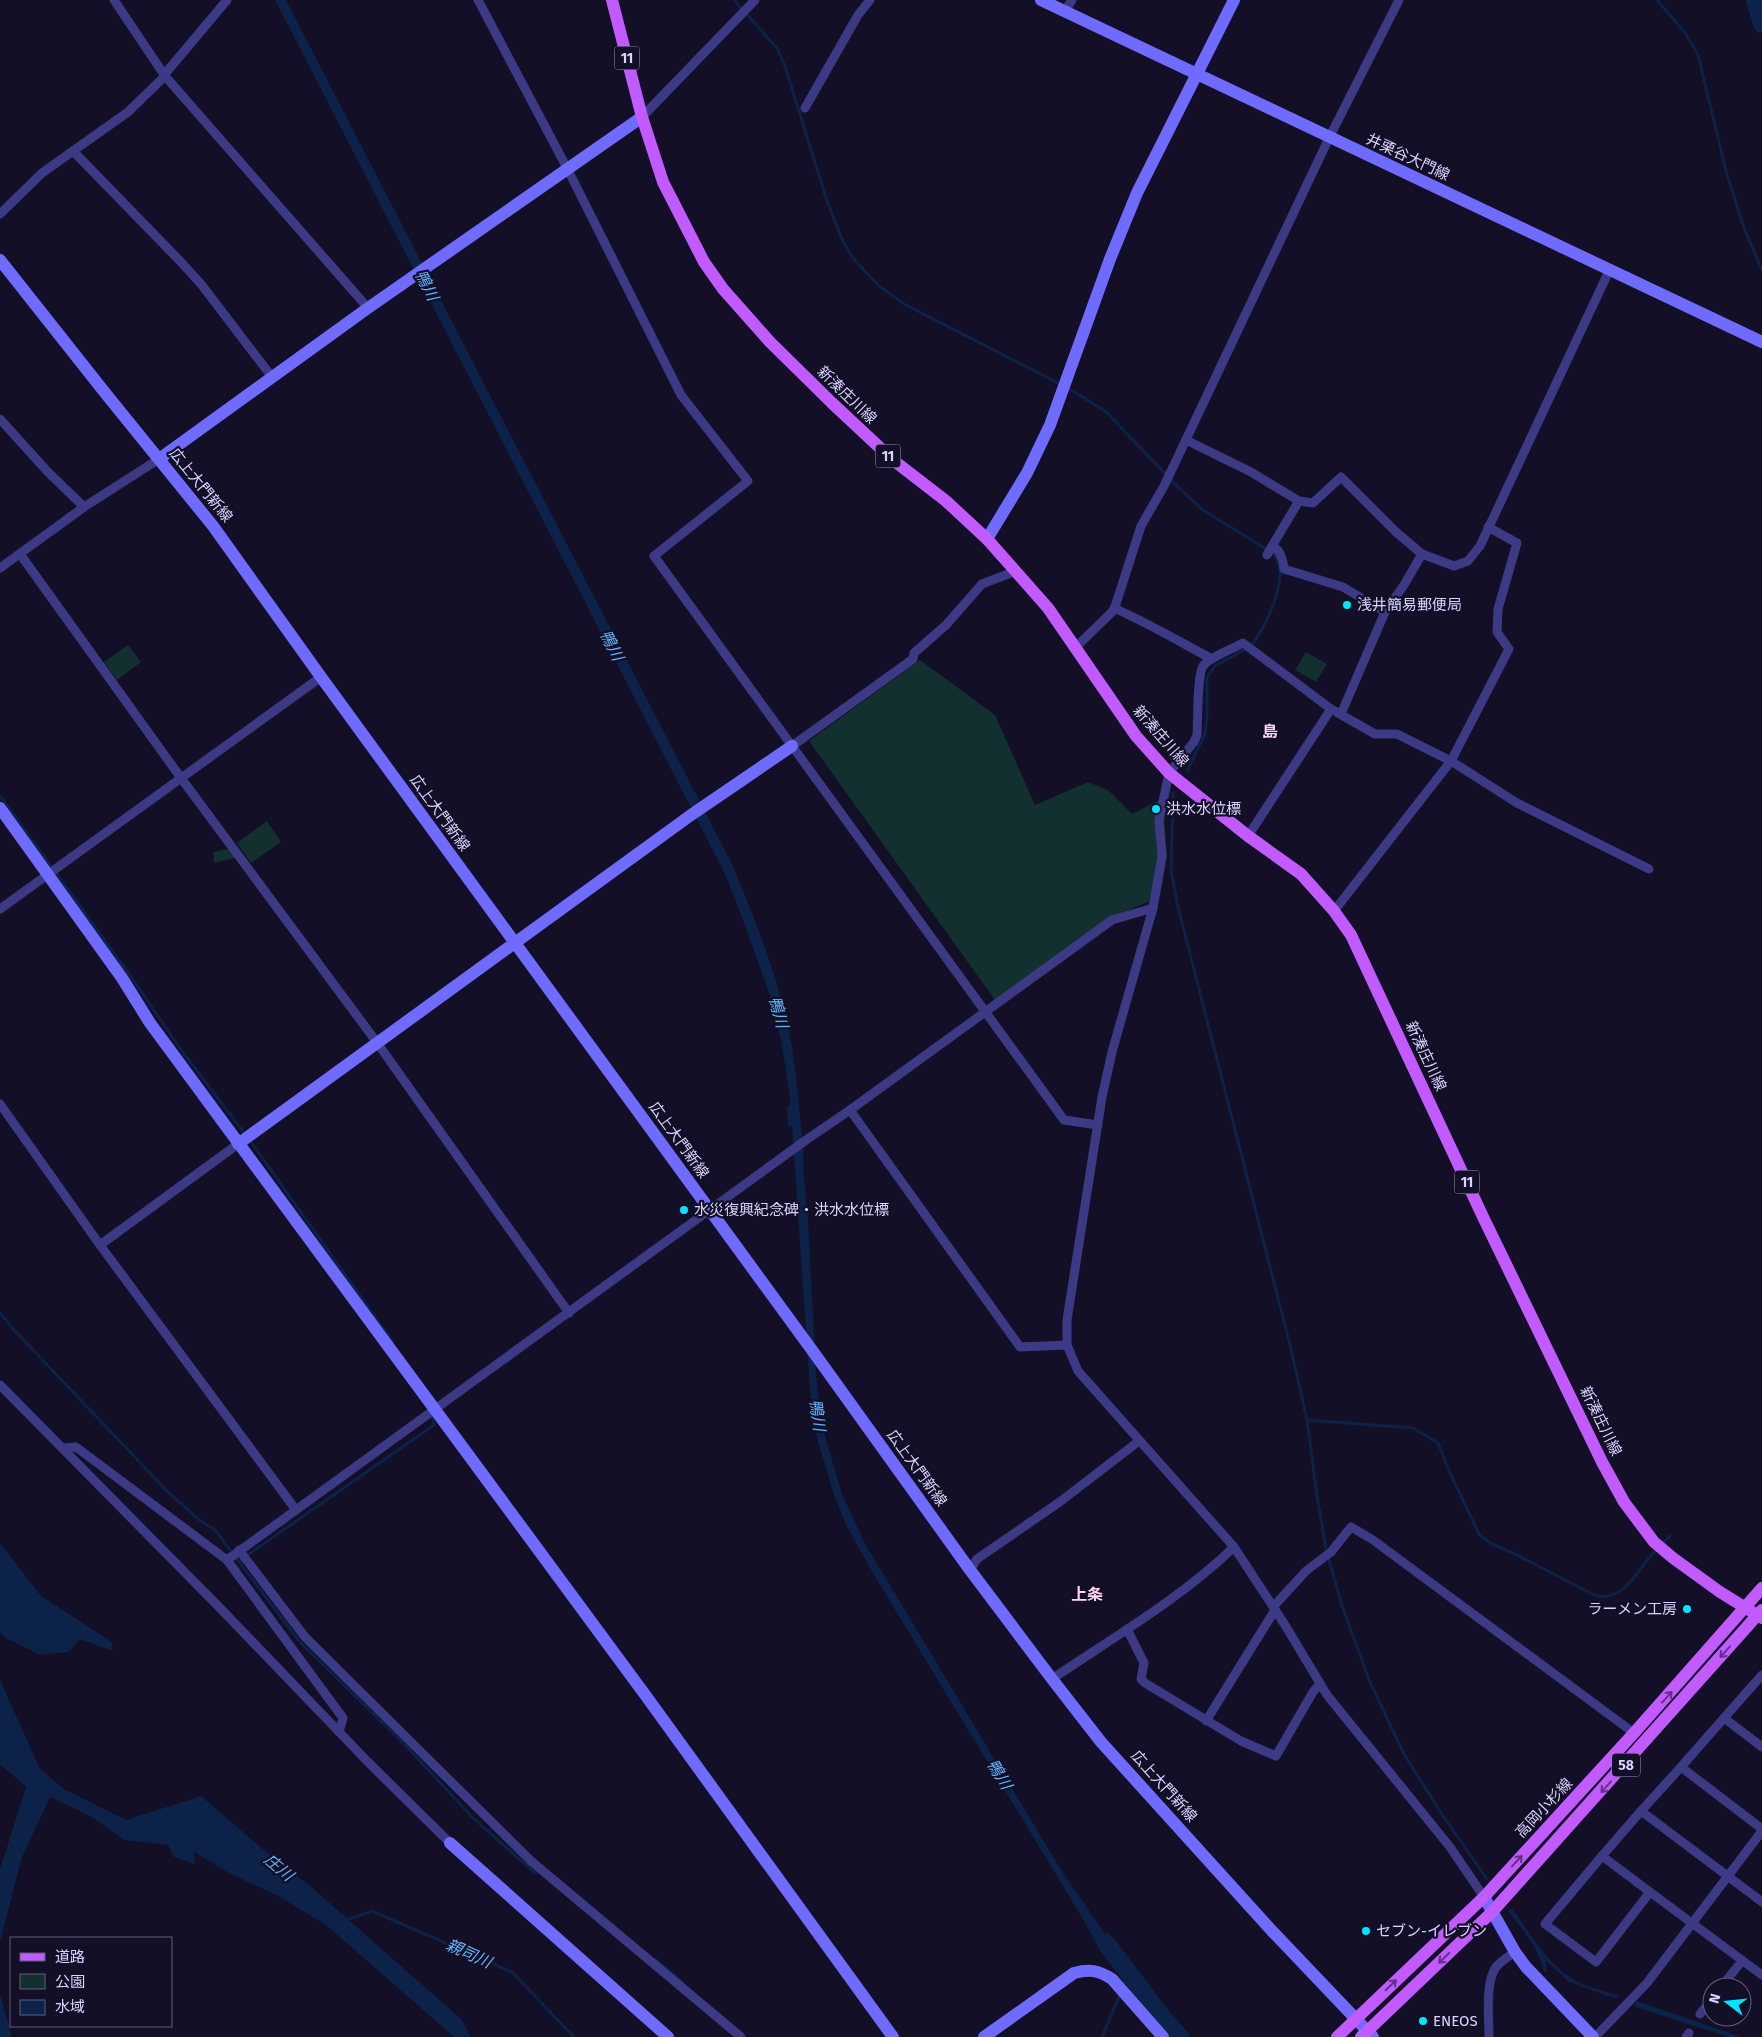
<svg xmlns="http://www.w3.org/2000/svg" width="1762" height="2037" font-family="'Fira Sans','Noto Sans JP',sans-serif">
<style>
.green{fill:#12302f}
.water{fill:#0c2248}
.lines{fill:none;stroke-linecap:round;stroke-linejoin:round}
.stream{stroke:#0c2248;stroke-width:3}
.river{stroke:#0c2248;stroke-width:18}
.street{stroke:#3d3a85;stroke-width:9}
.secondary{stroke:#6f6bff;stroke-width:12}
.primary{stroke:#c25bff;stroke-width:12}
.oneway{stroke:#623188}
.poi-dot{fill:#00e5ff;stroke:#130f26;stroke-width:2}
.labels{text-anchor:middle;stroke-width:4.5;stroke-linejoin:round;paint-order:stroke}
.shield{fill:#130f26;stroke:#9e99be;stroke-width:1}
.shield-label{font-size:14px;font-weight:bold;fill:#d9d4ff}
.street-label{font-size:15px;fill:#d9d4ff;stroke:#130f26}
.poi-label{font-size:15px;fill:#d9d4ff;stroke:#130f26;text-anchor:start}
.water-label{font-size:16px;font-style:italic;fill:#62b6ff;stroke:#130f26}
.neighbourhood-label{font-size:16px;font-weight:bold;fill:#ffd6f0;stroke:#130f26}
</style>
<rect width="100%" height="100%" fill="#130f26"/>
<g class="green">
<polygon points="128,645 141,662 117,680 104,662"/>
<polygon points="1306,652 1327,664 1316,682 1295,670"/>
<polygon points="920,660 995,715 1035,805 1088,782 1108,790 1132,814 1163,798 1167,857 1160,897 1109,918 995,1000 809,741"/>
<polygon points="267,821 281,842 251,863 237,843"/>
<polygon points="231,848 236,858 214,863 213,852"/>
</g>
<g class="water">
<path d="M275,0H286L732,864C757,923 781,984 792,1047C798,1086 801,1126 804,1165L803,1166L808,1221L816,1374L820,1411L825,1436L842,1494L865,1544L1060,1868L1105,1934L1108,1933L1109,1934L1107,1937L1123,1958L1115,1964L1100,1941L1096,1943L1080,1914L874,1575L846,1525L833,1492L817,1438L810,1390L792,1126H788L787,1108L791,1104C786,1069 779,1019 767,987C753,949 740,909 724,872Z"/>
<polygon points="0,1543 41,1596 112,1642 113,1651 80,1639 69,1652 40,1655 6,1638 0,1632"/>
<polygon points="0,1680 40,1769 64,1789 126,1820 201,1796 279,1863 308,1884 461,2019 471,2037 454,2037 326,1925 280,1897 231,1874 194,1852 195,1864 174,1857 168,1845 124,1840 92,1817 50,1797 22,1857 0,1942 0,1869 26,1787 0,1764"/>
<path d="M1512,1909C1530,1932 1547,1964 1573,1979C1587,1988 1605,1991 1620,1996L1616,1999L1569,1982L1546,1960L1547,1972H1544C1539,1948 1523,1930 1508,1911Z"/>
<polygon points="0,1994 12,2037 0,2037"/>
<polygon points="1637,2001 1742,2037 1729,2037 1638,2008 1634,2005"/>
</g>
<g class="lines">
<g class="stream">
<polyline points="734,0 777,48 785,66 826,198 841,237 852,257 879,286 904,304 1062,385"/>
<polyline points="1657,0 1686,34 1698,55 1726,171 1744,228 1762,270"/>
<polyline points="1068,388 1105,411 1178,487 1203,510 1266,549"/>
<path d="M1252,645C1265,626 1279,598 1280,575C1281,567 1277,560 1273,553"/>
<polyline points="1187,771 1205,734 1207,717 1207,677 1215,666 1244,650"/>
<polyline points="1173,793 1171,869 1177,903 1290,1345 1307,1420 1317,1496 1326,1549 1342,1606 1370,1682 1404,1754 1441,1813 1487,1879"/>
<polyline points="0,796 132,978 179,1047 245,1134"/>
<polyline points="249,1139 393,1342"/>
<polyline points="0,1313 15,1331 167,1491 198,1519 215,1530 299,1641 406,1746 472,1817 535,1873 540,1870"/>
<path d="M1307,1420L1413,1428L1438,1443L1450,1473L1479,1534L1492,1544L1515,1554L1596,1596C1628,1601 1637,1568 1657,1549"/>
<polyline points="1661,1545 1670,1536"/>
<polyline points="239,1561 434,1425 432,1415"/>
<polyline points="346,1920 372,1911 512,1972 574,2037"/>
<polyline points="655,1959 682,1982"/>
<polyline points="1123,1986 1128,1973"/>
<polyline points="1102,2037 1120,1994"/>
</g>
<g class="river">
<polyline points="1755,0 1762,24"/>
<polyline points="1106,1943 1163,2018 1180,2037"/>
</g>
<g class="street">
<polyline points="114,0 165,76 368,308"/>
<polyline points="478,0 568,170 681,395 748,481 654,556 1064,1120 1098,1125"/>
<polyline points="1064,12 1072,0"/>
<polyline points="164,75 227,0"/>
<polyline points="805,108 858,15 870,0"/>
<polyline points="642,117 755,0"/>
<polyline points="73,151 180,261 201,284 272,377"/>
<polyline points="0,214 42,173 128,112 165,76"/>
<polyline points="0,419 47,471 84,507"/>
<polyline points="1186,440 1251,472 1299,501 1313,503 1341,477 1396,532 1422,554 1454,566 1468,561 1480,546 1609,271"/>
<polyline points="1272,546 1299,501"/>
<polyline points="20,554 181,778 378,1044 569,1313"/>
<path d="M1267,555L1272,546C1280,549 1283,560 1284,569L1343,587L1385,612"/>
<polyline points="0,568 84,507 159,459"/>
<path d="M1114,608C1148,623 1180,642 1212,659"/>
<polyline points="1075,648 1114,610 1141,526 1164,486 1329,138 1399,0"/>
<polyline points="1341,714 1385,612 1404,585 1422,554"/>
<polyline points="792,746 913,659 914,653 946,625 982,584 1016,571"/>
<polyline points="1248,836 1331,709"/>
<polyline points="0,909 321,677"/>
<polyline points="1334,911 1451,761 1509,649 1497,632 1498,609 1517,543 1488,527"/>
<polyline points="0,1104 100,1245 296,1510"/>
<polyline points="850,1110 1020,1347 1067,1345"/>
<polyline points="100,1245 238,1144"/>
<polyline points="0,1385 221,1609 367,1761 450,1843"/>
<polyline points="62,1448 76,1447 227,1560 806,1140 850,1110 1112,920 1153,908"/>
<polyline points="239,1550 305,1637 531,1861 741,2037"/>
<polyline points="227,1560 343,1718 339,1732"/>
<polyline points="970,1570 977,1559 1061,1501 1139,1441"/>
<polyline points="1273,1607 1306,1571 1331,1552 1351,1527 1373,1540 1634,1733"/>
<polyline points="1127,1629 1144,1663 1141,1679 1145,1683 1241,1741 1276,1756 1313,1692 1320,1684"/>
<path d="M1052,1679C1114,1637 1180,1599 1234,1547"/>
<polyline points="1724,1718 1762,1675"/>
<polyline points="1206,1721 1275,1610"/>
<polyline points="1681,1767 1724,1718 1762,1747"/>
<polyline points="1641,1811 1681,1767 1762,1829"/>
<polygon points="1602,1856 1650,1892 1596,1962 1545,1924"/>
<polyline points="1602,1856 1641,1811 1762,1902"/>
<polyline points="1650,1892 1762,1975"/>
<path d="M1484,1897L1450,1847L1327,1695L1285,1625L1234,1547L1078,1371L1067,1345V1320L1102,1097L1112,1052L1153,908L1162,856L1159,821L1169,773L1194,742L1197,735C1198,722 1197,675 1203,666C1208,658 1234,648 1243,643L1331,709L1375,734H1397L1451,761L1517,803L1649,869"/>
<polyline points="1721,1987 1742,1961"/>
<polyline points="1700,2014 1712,1999"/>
<path d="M1489,2037C1489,2018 1485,1982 1496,1967C1501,1961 1509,1956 1515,1952"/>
<polyline points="1595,2037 1647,1983 1762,1831"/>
<polyline points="1686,2037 1689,2033"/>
</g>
<g class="secondary">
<polyline points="1041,0 1762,342"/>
<polyline points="0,260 106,394 213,526 321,677 817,1357 970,1570 1052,1679 1101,1742 1272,1931 1373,2037"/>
<polyline points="159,459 368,308 642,117"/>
<polyline points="987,539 1027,473 1050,425 1110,259 1137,193 1234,0"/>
<polyline points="0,808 122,978 150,1023 646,1696 893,2037"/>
<polyline points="238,1144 691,815 792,746"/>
<polyline points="450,1843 668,2037"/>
<polyline points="1484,1897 1515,1952 1526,1967 1593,2037"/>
<path d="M984,2037L1074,1973C1089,1969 1098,1970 1112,1979L1163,2037"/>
</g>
<g class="primary">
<polyline points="612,0 642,117 663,182 704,262 723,289 770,342 832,403 893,460 946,501 987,539 1048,608 1136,736 1169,773 1248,836 1301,874 1334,911 1351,935 1484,1219 1602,1462 1624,1502 1654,1542 1673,1558 1720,1592 1762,1618"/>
<polyline points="1337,2037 1484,1897 1634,1733 1762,1588"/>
<polyline points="1361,2037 1492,1912 1762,1610"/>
</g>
</g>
<defs><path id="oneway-shaft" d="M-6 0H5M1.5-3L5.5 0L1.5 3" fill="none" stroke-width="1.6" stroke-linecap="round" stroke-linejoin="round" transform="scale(1.25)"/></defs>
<g class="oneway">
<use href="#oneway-shaft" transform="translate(1725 1652) rotate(132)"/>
<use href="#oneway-shaft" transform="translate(1667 1697) rotate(-48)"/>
<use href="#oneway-shaft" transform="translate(1606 1787) rotate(132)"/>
<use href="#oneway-shaft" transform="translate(1517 1861) rotate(-47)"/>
<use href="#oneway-shaft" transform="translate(1444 1958) rotate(136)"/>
<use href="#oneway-shaft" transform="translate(1391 1985) rotate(-44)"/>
</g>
<g class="poi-dot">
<circle cx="1347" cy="605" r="5"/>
<circle cx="1156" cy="809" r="5"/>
<circle cx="684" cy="1210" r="5"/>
<circle cx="1687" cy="1609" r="5"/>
<circle cx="1366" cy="1931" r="5"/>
<circle cx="1423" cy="2021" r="5"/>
</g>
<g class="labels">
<g class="shield">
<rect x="614.5" y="46.5" width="25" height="23" rx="4"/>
<rect x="875.5" y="444.5" width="25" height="23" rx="4"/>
<rect x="1454.5" y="1170.5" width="25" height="23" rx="4"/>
<rect x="1612" y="1753.5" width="28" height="23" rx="4"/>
</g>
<g class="shield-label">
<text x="627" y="63">11</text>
<text x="888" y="461">11</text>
<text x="1467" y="1187">11</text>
<text x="1626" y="1770">58</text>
</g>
<g class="street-label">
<text transform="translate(1408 157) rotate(25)" y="5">井栗谷大門線</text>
<text transform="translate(847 395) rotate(44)" y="5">新湊庄川線</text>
<text transform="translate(201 485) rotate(51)" y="5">広上大門新線</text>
<text transform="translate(1161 736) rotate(49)" y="5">新湊庄川線</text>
<text transform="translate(440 813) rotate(54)" y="5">広上大門新線</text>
<text transform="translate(1426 1056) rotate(65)" y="5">新湊庄川線</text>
<text transform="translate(679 1140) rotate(54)" y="5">広上大門新線</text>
<text transform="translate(1601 1421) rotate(64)" y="5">新湊庄川線</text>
<text transform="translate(917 1468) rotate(54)" y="5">広上大門新線</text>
<text transform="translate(1164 1786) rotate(48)" y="5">広上大門新線</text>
<text transform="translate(1544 1808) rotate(-47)" y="5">高岡小杉線</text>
</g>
<g class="poi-label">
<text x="1357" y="610">浅井簡易郵便局</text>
<text x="1166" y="814">洪水水位標</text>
<text x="694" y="1215">水災復興紀念碑・洪水水位標</text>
<text x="1677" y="1614" text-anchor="end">ラーメン工房</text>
<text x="1376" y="1936">セブン-イレブン</text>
<text x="1433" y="2026">ENEOS</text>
</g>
<g class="water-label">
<text transform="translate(427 285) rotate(63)" y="6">鴨川</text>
<text transform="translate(612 645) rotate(63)" y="6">鴨川</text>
<text transform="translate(779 1012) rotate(75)" y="6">鴨川</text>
<text transform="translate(818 1415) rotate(82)" y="6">鴨川</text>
<text transform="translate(1000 1774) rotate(59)" y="6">鴨川</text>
<text transform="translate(279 1867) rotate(40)" y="6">庄川</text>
<text transform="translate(469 1953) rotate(24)" y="6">親司川</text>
</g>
<g class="neighbourhood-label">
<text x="1270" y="737">島</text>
<text x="1087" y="1600">上条</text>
</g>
</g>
<rect x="10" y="1937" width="162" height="90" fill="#130f26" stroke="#625e7d"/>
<rect x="20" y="1953" width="25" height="8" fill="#c25bff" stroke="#625e7d"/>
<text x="55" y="1962" font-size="15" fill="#d9d4ff">道路</text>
<rect x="20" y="1974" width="25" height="15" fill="#12302f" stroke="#625e7d"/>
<text x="55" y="1987" font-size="15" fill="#d9d4ff">公園</text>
<rect x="20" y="2000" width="25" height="15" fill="#0c2248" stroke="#625e7d"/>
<text x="55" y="2012" font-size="15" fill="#d9d4ff">水域</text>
<g transform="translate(1727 2002) rotate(286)"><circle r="24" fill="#130f26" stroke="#625e7d"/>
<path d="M0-4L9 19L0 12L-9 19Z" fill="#00e5ff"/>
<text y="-8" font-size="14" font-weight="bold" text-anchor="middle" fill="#d9d4ff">N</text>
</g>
</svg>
